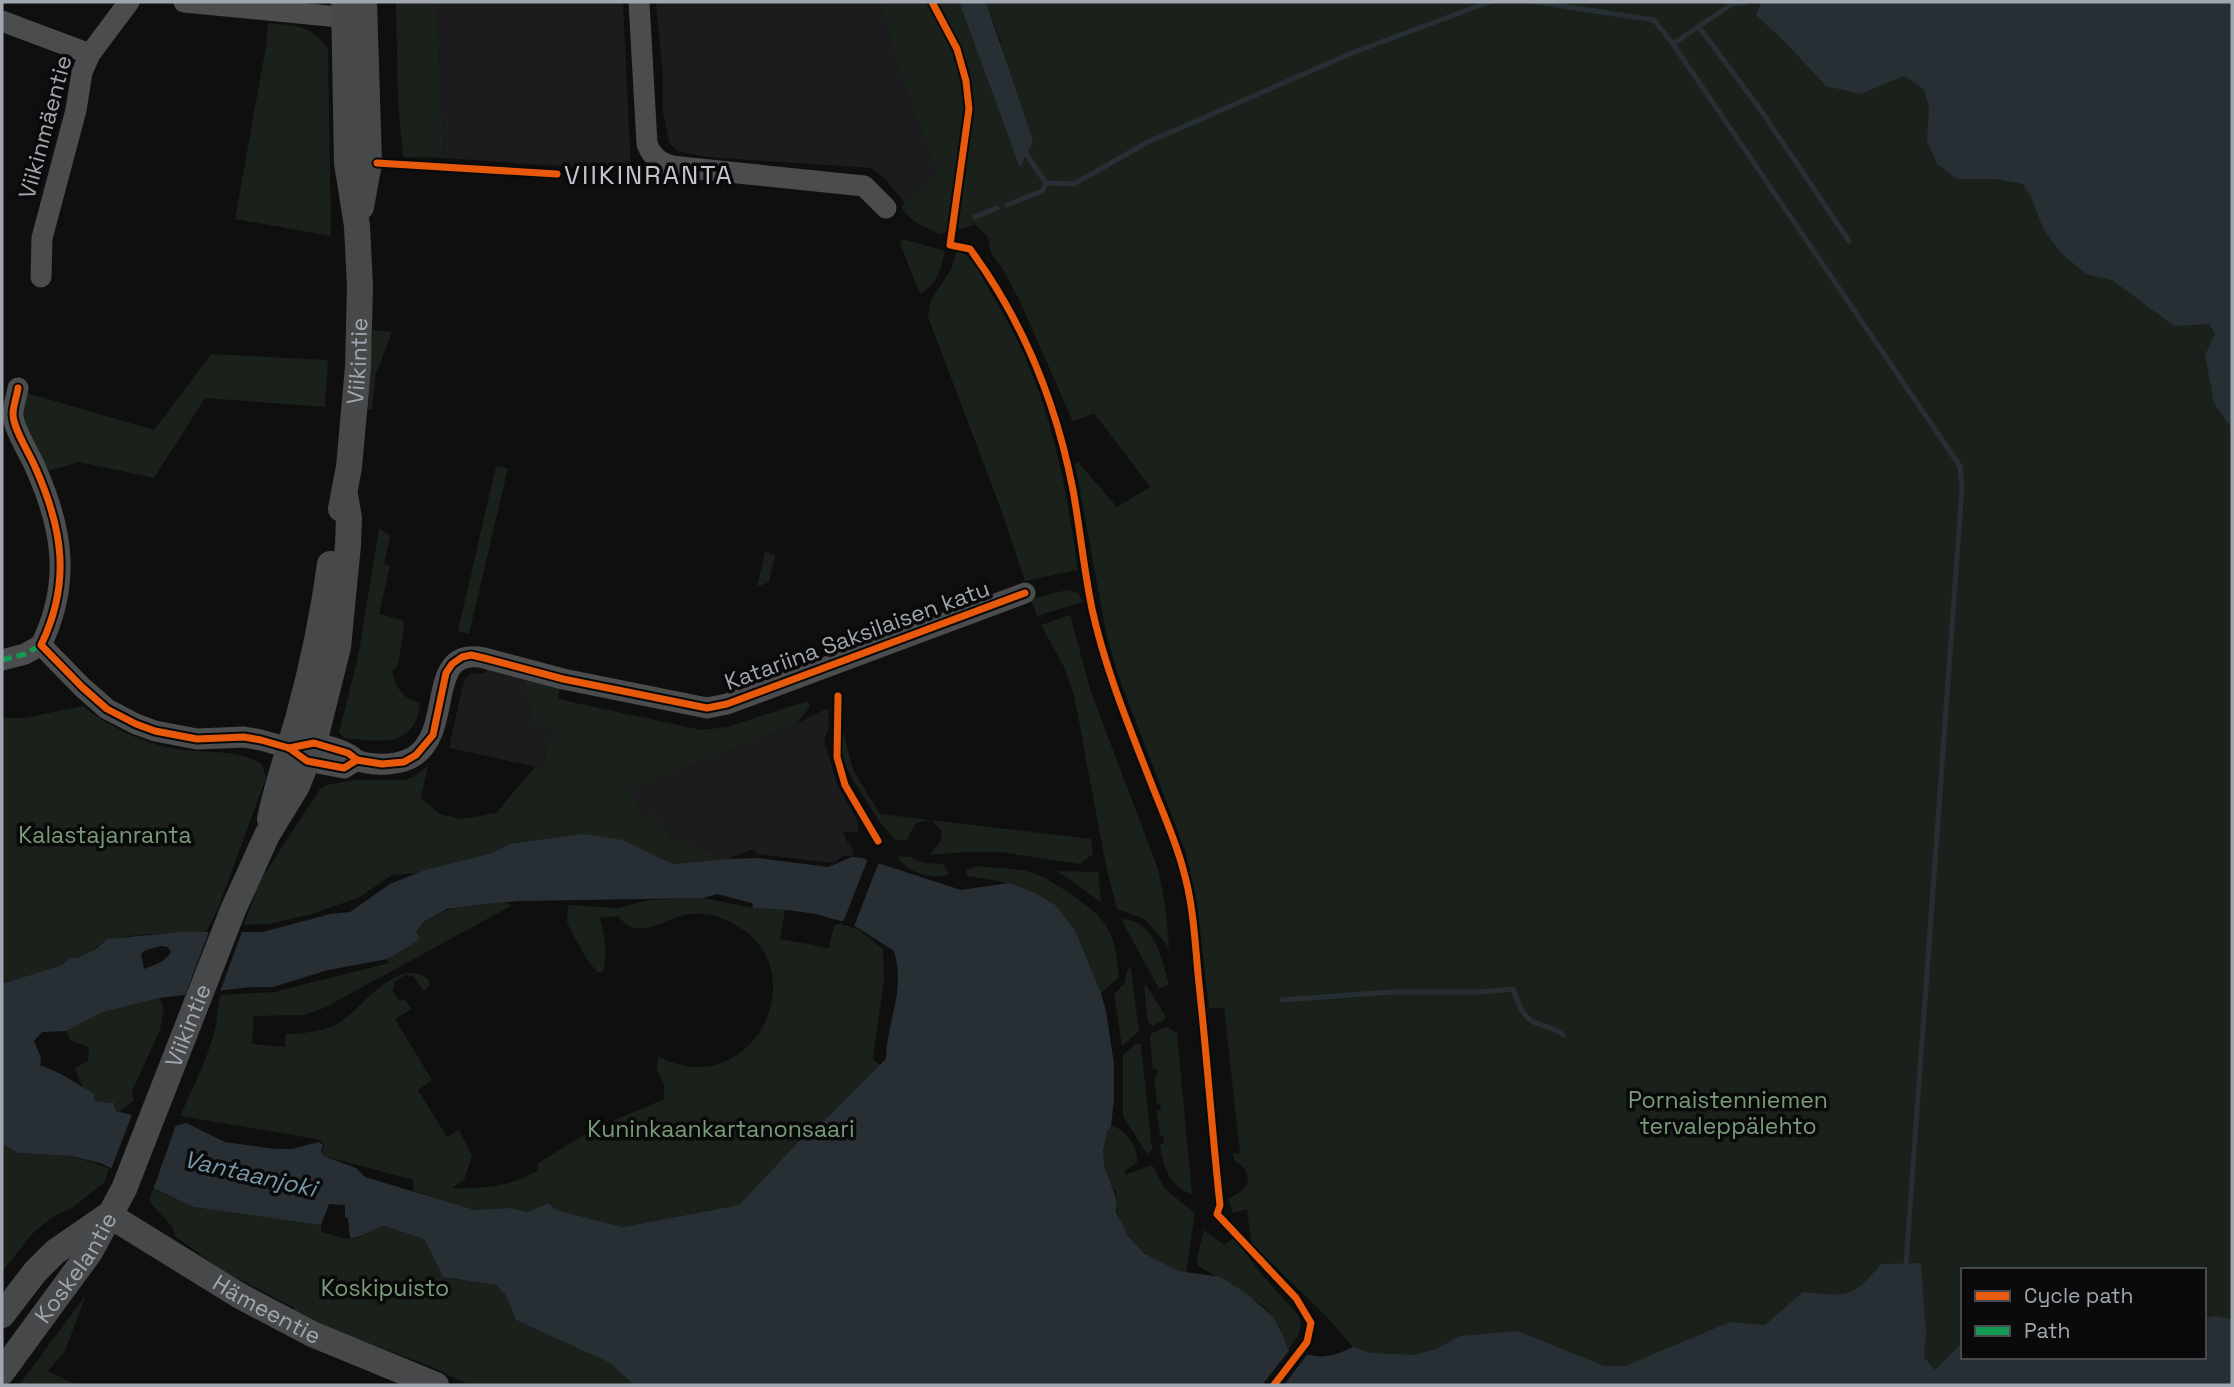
<svg xmlns="http://www.w3.org/2000/svg" width="2234" height="1387" font-family="'Space Grotesk',sans-serif">
<style>
.built{fill:#1c1c1e}
.green{fill:#1a201a;fill-rule:evenodd}
.water{fill:#282f34;fill-rule:evenodd}
.pier{fill:#0f0f10}
.lines{fill:none;stroke-linecap:round;stroke-linejoin:round}
.stream{stroke:#282f34;stroke-width:5}
.minor{stroke:#4a4c4e;stroke-width:21}
.major{stroke:#47484a;stroke-width:26}
.quiet{stroke:#139951;stroke-width:5;stroke-dasharray:10 5;stroke-linecap:butt}
.cycleway-casing{stroke:#0a0a0b;stroke-width:11}
.cycleway{stroke:#e8590c;stroke-width:7}
.labels{text-anchor:middle;stroke-width:7;stroke-linejoin:round;paint-order:stroke}
.street-label{font-size:23px;fill:#a1a7b0;stroke:#0a0a0b}
.park-label{font-size:23px;fill:#799b79;stroke:#0a0a0b}
.water-label{font-size:24px;font-style:italic;fill:#7997aa;stroke:#0a0a0b}
.quarter-label{font-size:26px;letter-spacing:2px;fill:#c2c5cd;stroke:#0a0a0b}
</style>
<rect width="100%" height="100%" fill="#0f0f10"/>
<g class="built">
<polygon points="437,2 623,2 631,171 444,158"/>
<polygon points="656,2 881,2 896,62 936,172 904,202 884,178 871,168 707,157 677,151 669,142 663,112 663,77"/>
<polygon points="487,667 524,678 552,730 542,768 449,748 464,680 470,674 485,673"/>
<polygon points="828,708 829,727 824,740 837,784 858,822 858,832 843,832 847,842 854,849 852,857 844,855 835,862 823,862 757,854 753,849 727,859 678,840 641,818 629,789 796,724"/>
</g>
<g class="green">
<polygon points="396,2 437,2 444,158 403,157 398,101"/>
<path d="M881,2H959L1020,167L1000,40L986,2H2232V1385H1762L1347,1367L1353,1347L1326,1316L1251,1243L1247,1209L1233,1213L1228,1199C1241,1192 1256,1184 1243,1167C1238,1161 1234,1163 1233,1154L1240,1153L1224,1008H1209L1197,904L1186,853L1118,675L1106,632L1075,464L1078,462L1117,507L1150,487L1094,413L1073,422L1019,299L1002,268L991,253L988,237L975,225L940,234L915,222L902,210L904,202L936,172L896,62ZM1963,1270H2204V1357H1963Z"/>
<path d="M268,23C296,26 312,24 328,50L331,236L235,219L266,46Z"/>
<path d="M903,239L945,251C942,269 935,286 920,294L901,246L900,240Z"/>
<path d="M957,250C973,255 982,277 990,291C1047,383 1063,465 1078,570L1025,581L1002,512L928,317L930,302L951,269Z"/>
<polygon points="373,330 392,332 376,374 372,409 366,409"/>
<path d="M211,354L328,360L325,407L205,398L154,478L79,462L48,471C32,442 21,427 24,392L154,430Z"/>
<polygon points="496,466 508,468 469,634 458,631"/>
<path d="M379,528L390,536L384,564L390,566L379,614L403,620L404,628L398,666L392,671C397,689 402,698 420,703C415,750 379,741 344,738L339,732L359,652Z"/>
<polygon points="765,552 775,555 769,582 757,587"/>
<polygon points="1067,590 1078,593 1083,602 1037,616 1031,599"/>
<polygon points="1070,615 1091,692 1158,869 1166,909 1169,948 1145,919 1117,909 1106,866 1074,695 1064,667 1041,625"/>
<polygon points="524,678 560,687 558,699 701,730 727,727 807,701 810,707 796,724 630,789 641,817 650,814 670,836 727,859 673,864 623,840 509,844 493,853 418,873 392,875 360,897 312,914 269,924 244,925 260,881 320,789 326,785 356,780 405,780 415,776 428,766 421,798 440,814 461,819 496,813 535,767 542,768 552,730 535,725"/>
<path d="M83,706C110,728 147,745 182,750C212,753 235,749 262,764L266,778L217,911L206,932C189,932 118,934 106,941C98,945 91,952 82,956C74,959 69,958 63,965L2,984V718H24Z"/>
<polygon points="841,725 853,770 880,814 1091,839 1093,854 1080,864 1000,852 969,852 929,855 940,842 942,831 931,820 916,823 906,841 895,839 881,824 849,773 841,751"/>
<path d="M897,856L911,857L923,863L943,864L949,874C934,882 904,871 897,856Z"/>
<path d="M976,866C994,868 1013,868 1030,872C1044,876 1057,885 1069,893C1106,918 1116,930 1119,977L1101,993L1075,930L1009,883L967,876L966,870Z"/>
<polygon points="1057,871 1098,872 1101,902"/>
<path d="M703,898L753,908L785,910L780,939L829,948L834,925L843,922L858,929L883,949L884,980L873,1059L880,1065L828,1117L813,1126L739,1205L623,1227L556,1210L548,1203L528,1212L510,1208L475,1210L413,1191V1180L324,1156L322,1153L324,1145L321,1140L180,1116C192,1089 206,1062 214,1033C218,1021 216,1008 221,995L274,992L389,963L388,959L419,939L416,932C438,904 473,905 506,902L511,906L324,1008L304,1015L254,1016L252,1044L285,1047L286,1034C301,1034 326,1031 339,1023C363,1007 399,954 429,980V986L424,991L412,975L409,977L406,974L393,983L395,986L392,989L400,1001L404,999L412,1009L395,1019L432,1080L418,1090L447,1137L459,1130L472,1156L464,1180L452,1188C481,1189 512,1186 537,1171L538,1163L594,1129L664,1099C664,1093 665,1086 662,1080C656,1071 655,1068 659,1057C673,1063 685,1068 700,1067C764,1065 799,978 750,935C734,922 712,911 691,914C664,916 640,944 618,916L600,918C605,939 608,950 603,972H597L586,958L567,923L568,905L618,908L648,900Z"/>
<path d="M1121,919C1155,920 1161,957 1169,984L1159,989Z"/>
<polygon points="1128,968 1131,969 1139,1031 1122,1046 1114,994 1124,984"/>
<polygon points="1144,985 1146,985 1166,1017 1164,1020 1152,1026 1148,1022"/>
<polygon points="159,998 164,1008 160,1030 132,1091 134,1100 120,1112 107,1104 94,1099 93,1094 83,1088 75,1068 88,1061 89,1047 71,1041 66,1031 103,1012"/>
<path d="M1167,1027L1177,1033L1192,1194C1169,1186 1163,1166 1160,1144L1164,1143L1163,1135L1160,1136L1157,1111L1161,1110L1160,1104H1157L1154,1077H1157V1069H1153L1150,1037L1152,1033Z"/>
<polygon points="1137,1043 1141,1045 1152,1150 1147,1154 1123,1116 1123,1055"/>
<path d="M1111,1126C1125,1128 1139,1148 1137,1162L1125,1171V1175L1152,1165L1165,1189L1195,1213L1186,1273C1156,1267 1128,1244 1118,1215C1116,1208 1119,1201 1116,1193C1114,1188 1110,1184 1107,1179C1101,1164 1101,1140 1111,1126Z"/>
<polygon points="2,1144 18,1153 72,1156 109,1168 104,1183 72,1208 52,1217 32,1234 2,1272"/>
<path d="M153,1189L193,1207L313,1223L321,1225V1232C330,1234 348,1241 357,1238C366,1235 373,1228 384,1226L424,1239L443,1277L496,1285L505,1294L516,1320L610,1363L634,1385H469L432,1367L292,1314L294,1308L220,1269L175,1236L173,1228L149,1201Z"/>
<path d="M1204,1230L1224,1245L1234,1238L1263,1276L1299,1316L1301,1325L1299,1334L1288,1350C1285,1343 1284,1336 1281,1329C1264,1297 1227,1284 1198,1266L1197,1258Z"/>
<polygon points="86,1295 65,1351 48,1371 76,1385 19,1385"/>
</g>
<g class="water">
<polygon points="959,2 986,2 1033,141 1020,168"/>
<polygon points="1761,2 2232,2 2232,429 2214,403 2205,355 2215,334 2209,324 2174,326 2112,280 2086,274 2060,252 2043,228 2031,197 2023,184 1995,179 1957,179 1937,164 1927,141 1929,107 1924,89 1904,76 1861,94 1826,86 1784,41 1756,15"/>
<path d="M582,834L623,840L673,864L727,859L759,858L828,867L852,857L862,858L961,890L1009,883L1035,893L1055,905L1075,930L1101,993L1106,1011L1114,1064V1099L1111,1126L1107,1132L1103,1151L1104,1166L1117,1200L1116,1212L1128,1236L1145,1254L1178,1271L1221,1277L1250,1296L1273,1317L1282,1332L1288,1350C1318,1357 1324,1361 1353,1347L1371,1353L1414,1355L1436,1349L1460,1336L1518,1331L1604,1366H1625L1730,1322L1765,1325L1803,1292C1847,1296 1851,1300 1881,1264L1921,1263L1926,1331L1924,1357L1935,1370L1963,1342V1357H2204V1318L2215,1316L2232,1319V1385H634L610,1363L516,1320L505,1294L496,1285L443,1277L424,1239L384,1226C372,1228 361,1239 350,1238L348,1218L345,1217V1205L329,1204L321,1225L193,1207L100,1163L72,1156L18,1153L2,1144V984L62,965L69,959L80,957L97,948L107,939L181,932H263L330,914L350,912L390,884L425,870L493,853L509,844ZM717,894L752,903L753,908C774,909 795,910 815,914C825,916 838,922 847,921L894,951C906,993 887,1018 886,1059L828,1117L813,1126L739,1205L623,1227L556,1210L548,1203L528,1212L510,1208L475,1210L365,1177L356,1168L324,1156L321,1152L323,1145L319,1142L291,1149H275L225,1142L186,1123L175,1126L116,1111L113,1102L107,1103L94,1100V1094L61,1074L40,1065L41,1058L34,1041L42,1032L66,1031L103,1012L159,998L250,987H273L328,970L388,959L420,939L416,932L425,921L447,909L475,905L518,901L703,898ZM161,946L168,947L171,952C165,962 155,965 144,969L141,954L146,950Z"/>
</g>
<g class="pier">
<polygon points="869,856 880,859 853,929 847,925 842,925"/>
<polygon points="210,929 243,929 219,994 184,998"/>
<polygon points="133,1112 177,1122 153,1190 110,1172"/>
<polygon points="1292,1347 1310,1351 1284,1385 1262,1385"/>
</g>
<g class="lines">
<g class="stream">
<polyline points="1536,2 1654,20 1673,44 1960,466 1962,488 1906,1263"/>
<polyline points="1699,27 1760,109 1849,241"/>
<polyline points="1673,44 1732,4 1747,2"/>
<polyline points="1023,149 1046,183 1074,184 1146,143 1352,53 1489,2"/>
<polyline points="1007,205 1042,191 1046,183"/>
<polyline points="975,217 997,208"/>
<path d="M1282,1000L1391,992H1480L1513,989C1518,1001 1522,1018 1536,1023C1546,1028 1554,1027 1563,1035"/>
</g>
<g class="minor">
<polyline points="184,2 360,19"/>
<path d="M639,2L647,144C653,160 664,165 680,167L864,186L886,208"/>
<polyline points="2,21 90,54"/>
<polyline points="41,277 42,238 76,110 82,72 90,54 129,2"/>
<path d="M18,388C17,396 13,406 13,414C13,429 30,454 36,469C63,530 71,583 41,645L82,687L107,709L136,724L155,731L197,739L244,737L261,740L289,748L307,761L344,768L357,760"/>
<polyline points="2,660 25,654 41,645"/>
<path d="M298,746C303,745 309,743 314,743C323,744 342,750 350,755C354,757 353,759 358,761C375,766 401,766 416,755C454,727 425,646 484,658L563,679L707,708L727,704L1025,593"/>
</g>
<g class="major">
<polyline points="361,207 369,163 364,2"/>
<path id="s1" d="M341,509L349,467L358,367L360,286L357,226L347,163L344,2"/>
<path d="M270,819C277,785 288,753 298,719C312,668 323,617 330,564"/>
<path id="s2" d="M109,1215L240,1296L312,1334L436,1385"/>
<polyline points="2,1315 35,1272 55,1252 107,1216"/>
<path id="s3" d="M2,1372L90,1252L124,1189L233,910L267,835L297,786L314,743L338,647L348,545L349,518L345,495"/>
</g>
<polyline class="quiet" points="2,660 25,654 41,645"/>
<g class="cycleway-casing">
<g id="cycleway">
<path d="M932,2L957,49L966,81L969,109L950,245L970,249C1023,321 1056,402 1073,490C1080,529 1084,570 1092,609C1105,668 1128,724 1150,780C1161,809 1175,838 1183,869C1194,906 1195,945 1199,984C1207,1057 1212,1131 1220,1205L1217,1214L1296,1298L1311,1323L1307,1342L1274,1385"/>
<polyline points="377,163 557,174"/>
<path d="M18,388C17,396 13,406 13,414C13,429 30,454 36,469C63,530 71,583 41,645L82,687L107,709L136,724L155,731L197,739L244,737L261,740L289,748L307,761L344,768L357,760"/>
<polyline points="838,696 837,757 845,785 878,841"/>
<polyline points="289,748 314,743 348,753 357,760 382,764 404,762 416,755 433,735 446,673 452,664 462,657 471,655 484,658 563,679 707,708 727,704 1025,593"/>
</g>
</g>
<use href="#cycleway" class="cycleway"/>
</g>
<g class="labels">
<g class="street-label">
<text transform="translate(45 127) rotate(-75)" y="8">Viikinmäentie</text>
<text dy="8" stroke="none"><textPath href="#s1" startOffset="149">Viikintie</textPath></text>
<text transform="translate(857 635) rotate(-20)" y="8">Katariina Saksilaisen katu</text>
<text dy="8" stroke="none"><textPath href="#s3" startOffset="396">Viikintie</textPath></text>
<text dy="8" stroke="none"><textPath href="#s3" startOffset="128">Koskelantie</textPath></text>
<text dy="8" stroke="none"><textPath href="#s2" startOffset="184">Hämeentie</textPath></text>
</g>
<g class="park-label">
<text x="105" y="843">Kalastajanranta</text>
<text x="1728" y="1108">Pornaistenniemen<tspan x="1728" dy="26">tervaleppälehto</tspan></text>
<text x="721" y="1137">Kuninkaankartanonsaari</text>
<text x="385" y="1296">Koskipuisto</text>
</g>
<g class="water-label">
<text transform="translate(250 1174) rotate(13)" y="8">Vantaanjoki</text>
</g>
<g class="quarter-label">
<text x="649" y="184">VIIKINRANTA</text>
</g>
</g>
<rect width="2234" height="1387" fill="none" stroke="#a1a7b0" stroke-width="7"/>
<rect x="1961" y="1268" width="245" height="91" fill="#0a0a0b" stroke="#46494d" stroke-width="2"/>
<rect x="1975" y="1291" width="35" height="10" fill="#e8590c" stroke="#46494d" stroke-width="2"/>
<text x="2024" y="1303" font-size="21" fill="#a1a7b0">Cycle path</text>
<rect x="1975" y="1326" width="35" height="10" fill="#139951" stroke="#46494d" stroke-width="2"/>
<text x="2024" y="1338" font-size="21" fill="#a1a7b0">Path</text>
</svg>
